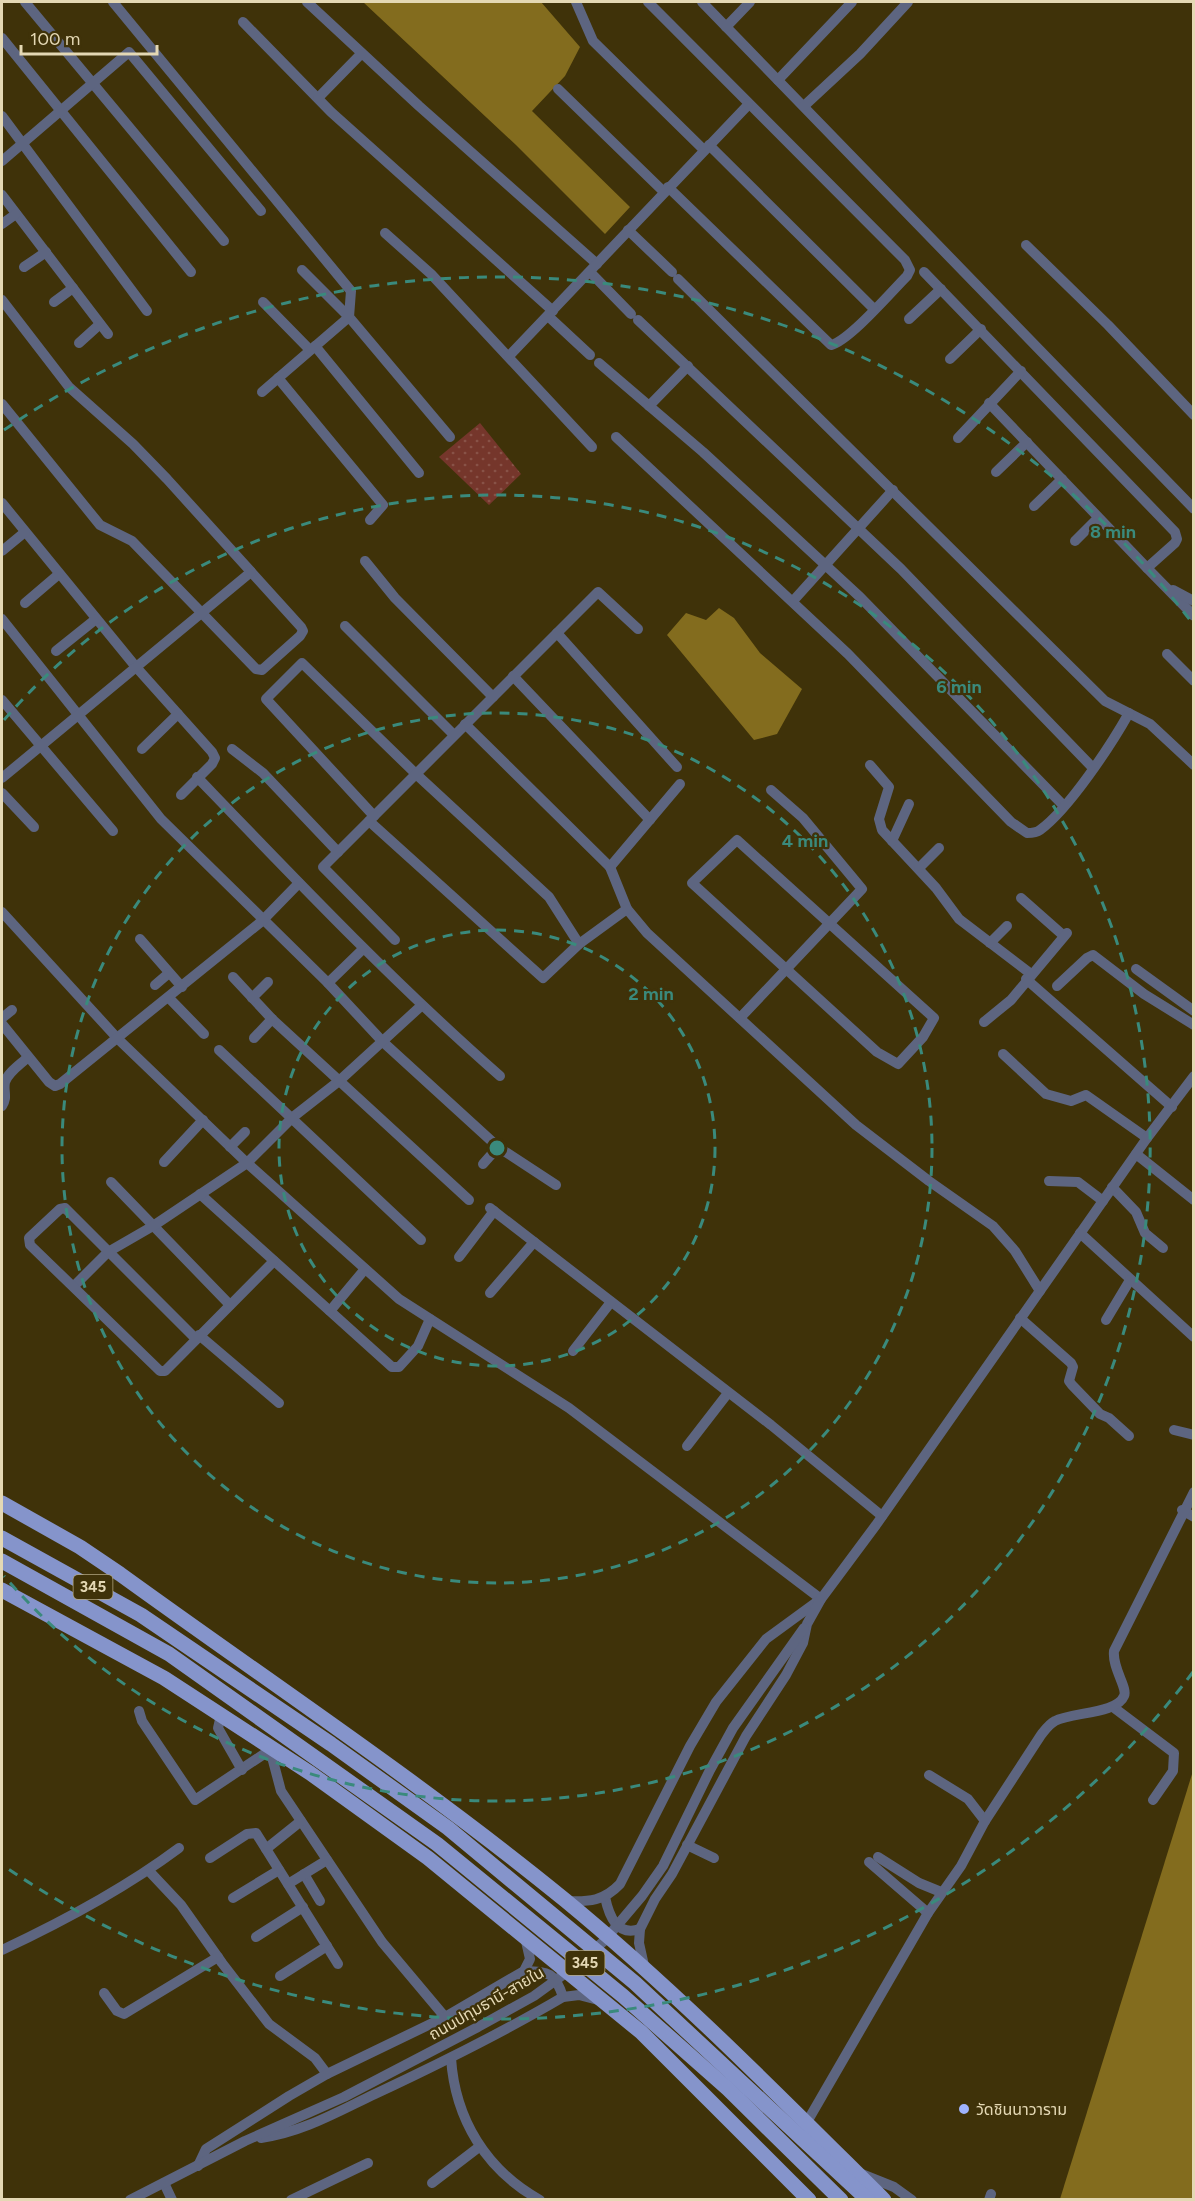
<svg xmlns="http://www.w3.org/2000/svg" width="1195" height="2201" font-family="Figtree,'Noto Sans Thai',sans-serif">
<style>
.park{fill:url(#park-dots)}
.water{fill:#836c1e}
.lines{fill:none;stroke-linecap:round;stroke-linejoin:round}
.minor{stroke:#5d6580;stroke-width:10}
.primary{stroke:#8594cb;stroke-width:15}
.ring{fill:none;stroke:#3a8a7c;stroke-width:3;stroke-dasharray:10 8}
.poi-dot{fill:#9fb3fd;stroke:#3f3209;stroke-width:2}
.labels{text-anchor:middle;stroke-width:4.5;stroke-linejoin:round;paint-order:stroke}
.shield{fill:#3f3209;stroke:#b2a681;stroke-width:1.5}
.shield-label{font-size:15px;font-weight:bold;fill:#e4d8b4}
.street-label{font-size:16px;fill:#e4d8b4;stroke:#3f3209}
.poi-label{font-size:16px;fill:#e4d8b4;stroke:#3f3209;text-anchor:start}
.centre{fill:#3a8a7c;stroke:#3f3209;stroke-width:3}
.ring-label{font-size:18px;text-anchor:middle;font-weight:bold;fill:#3a8a7c;stroke:#3f3209;stroke-width:4.5;stroke-linejoin:round;paint-order:stroke}
</style>
<defs>
<pattern id="park-dots" width="8" height="8" patternUnits="userSpaceOnUse" patternTransform="scale(1.5)"><rect width="8" height="8" fill="#75362b"/><path d="M2 2h.1M6 6h.1" fill="none" stroke="#885247" stroke-width="1.8" stroke-linecap="round"/></pattern>
</defs>
<rect width="100%" height="100%" fill="#3f3209"/>
<polygon class="park" points="480,423 521,474 489,505 439,457"/>
<g class="water">
<polygon points="363,2 541,2 580,47 565,76 532,111 630,207 605,234 516,145"/>
<polygon points="719,608 734,618 760,653 802,689 777,734 754,740 667,635 686,613 706,620"/>
<polygon points="1193,1771 1193,2199 1060,2199"/>
</g>
<g class="lines">
<g class="minor">
<polyline points="25,2 224,241"/>
<polyline points="113,2 351,291 349,317 450,437"/>
<polyline points="307,2 419,106 597,264"/>
<polyline points="576,2 593,41 704,150"/>
<path d="M648,2L905,260L910,270L907,276C892,291 849,341 831,345L668,187"/>
<polyline points="702,2 1194,509"/>
<polyline points="243,22 331,112 553,311"/>
<polyline points="726,27 750,2"/>
<polyline points="2,38 191,272"/>
<polyline points="778,80 852,2"/>
<polyline points="558,89 664,192"/>
<polyline points="318,98 361,54"/>
<polyline points="804,106 860,54 908,2"/>
<polyline points="2,116 147,311"/>
<polyline points="709,145 874,309"/>
<polyline points="2,161 129,52 261,211"/>
<polyline points="2,195 108,334"/>
<polyline points="2,224 16,214"/>
<polyline points="628,230 672,272"/>
<polyline points="385,233 431,274 592,447"/>
<polyline points="1026,245 1108,325 1194,415"/>
<polyline points="24,267 46,252"/>
<polyline points="590,272 631,314"/>
<polyline points="924,272 1175,532 1177,539 1175,543 1147,568 1194,616"/>
<polyline points="678,279 1105,701 1150,724 1194,765"/>
<polyline points="2,300 69,387 133,444 167,479 301,627 303,631 300,636 262,670 256,669 132,541 100,525 2,404"/>
<polyline points="54,302 73,288"/>
<polyline points="263,302 310,350"/>
<polyline points="548,316 590,355"/>
<polyline points="909,319 941,289"/>
<polyline points="638,320 901,569 1093,768"/>
<polyline points="79,343 100,324"/>
<polyline points="315,346 419,473"/>
<polyline points="509,356 748,105"/>
<polyline points="950,359 981,329"/>
<polyline points="599,363 703,452 860,597 1063,805"/>
<polyline points="278,378 383,505 370,520"/>
<polyline points="262,392 349,317 302,270"/>
<polyline points="989,403 1147,568"/>
<polyline points="649,406 688,366"/>
<path d="M616,437L848,654L1011,822L1027,833C1032,833 1036,833 1040,830C1069,809 1111,745 1129,713"/>
<polyline points="958,438 1021,371"/>
<polyline points="996,472 1027,442"/>
<polyline points="2,503 136,667 212,752 215,758 212,764 181,795"/>
<polyline points="1034,506 1062,479"/>
<polyline points="1075,541 1098,518"/>
<polyline points="2,551 25,532"/>
<polyline points="365,561 395,598 493,697"/>
<polyline points="1173,590 1194,601"/>
<polyline points="793,601 893,490"/>
<polyline points="25,603 59,574"/>
<polyline points="2,619 161,819 328,983 383,1042 498,1147 556,1185"/>
<polyline points="345,626 454,735"/>
<polyline points="557,633 677,767"/>
<polyline points="56,651 96,619"/>
<polyline points="1167,654 1194,681"/>
<polyline points="513,676 650,820"/>
<polyline points="2,700 113,831"/>
<polyline points="465,724 610,867 627,909 647,933 856,1125 929,1181 993,1226 1015,1251 1040,1291"/>
<polyline points="142,749 178,714"/>
<polyline points="232,749 263,773 338,852"/>
<polyline points="870,765 889,787 879,819 882,830 936,888 959,919 1031,974"/>
<path d="M197,777C296,880 393,982 500,1076"/>
<polyline points="2,778 251,572"/>
<polyline points="2,793 34,827"/>
<polyline points="374,816 266,699 302,663 416,774 549,897 579,944"/>
<polyline points="369,821 543,978 579,944 627,909"/>
<polygon points="737,840 934,1018 923,1037 898,1064 877,1052 692,883"/>
<polyline points="892,841 909,804"/>
<polyline points="610,867 680,784"/>
<polyline points="919,868 939,848"/>
<polyline points="1021,898 1064,936"/>
<polyline points="2,912 118,1039 247,1163 399,1299 569,1408 821,1599"/>
<polyline points="140,939 182,987"/>
<polyline points="395,940 323,867 598,592 638,629"/>
<polyline points="990,943 1007,926"/>
<polyline points="1136,969 1194,1011"/>
<polyline points="233,977 272,1019 469,1200"/>
<polyline points="1026,979 1172,1107"/>
<polyline points="328,983 363,949"/>
<polyline points="155,985 169,973"/>
<polyline points="1057,986 1087,958 1093,955 1144,994 1194,1025"/>
<polyline points="169,998 204,1034"/>
<polyline points="252,998 268,982"/>
<polyline points="2,1018 12,1010"/>
<polyline points="740,1018 862,889 803,818 771,790"/>
<polyline points="984,1022 1011,1000 1067,933"/>
<polyline points="2,1024 49,1082 55,1086 60,1084 262,921 299,883"/>
<polyline points="254,1038 272,1019"/>
<polyline points="219,1050 421,1240"/>
<polyline points="1003,1054 1046,1094 1071,1101 1086,1095 1147,1138"/>
<path d="M2,1106C8,1097 3,1092 5,1082C8,1072 21,1064 28,1057"/>
<polyline points="230,1147 245,1132"/>
<polyline points="1136,1154 1194,1200"/>
<polyline points="164,1162 203,1120"/>
<polyline points="483,1164 498,1147"/>
<polyline points="1049,1181 1078,1182 1103,1201"/>
<polyline points="111,1182 230,1305"/>
<polyline points="1112,1187 1136,1212 1145,1233 1163,1248"/>
<polyline points="200,1194 392,1367 399,1367 418,1346 430,1319"/>
<polyline points="490,1208 771,1425 882,1516"/>
<polyline points="1080,1233 1194,1337"/>
<polyline points="459,1257 494,1211"/>
<polyline points="74,1286 108,1252 153,1226 247,1163 293,1117 339,1081 421,1006"/>
<polyline points="490,1293 534,1242"/>
<polyline points="330,1311 365,1269"/>
<polyline points="1020,1318 1071,1363 1073,1367 1069,1381 1072,1385 1100,1414 1109,1418 1129,1436"/>
<polyline points="1106,1320 1130,1280"/>
<polyline points="199,1335 279,1403"/>
<polyline points="196,1339 65,1208 60,1209 29,1238 30,1245 160,1371 165,1371 173,1363 274,1261"/>
<polyline points="573,1351 611,1302"/>
<polyline points="1174,1430 1194,1435"/>
<polyline points="687,1446 728,1393"/>
<polyline points="1182,1510 1194,1517"/>
<polyline points="1113,1707 1174,1753 1173,1771 1153,1800"/>
<polyline points="139,1711 142,1721 195,1800 273,1748"/>
<polyline points="221,1715 218,1728 242,1770"/>
<polyline points="273,1748 272,1757 281,1791 382,1942 445,2017"/>
<polyline points="929,1775 968,1799 985,1821"/>
<polyline points="687,1845 714,1858"/>
<polyline points="266,1849 301,1821"/>
<polyline points="878,1857 919,1883 941,1892"/>
<polyline points="210,1858 247,1834 256,1833 338,1964"/>
<polyline points="869,1862 928,1913"/>
<polyline points="149,1871 181,1905 222,1963 269,2024 315,2058 327,2074"/>
<polyline points="304,1874 320,1901"/>
<polyline points="288,1884 327,1860"/>
<path d="M605,1897C609,1916 617,1937 640,1929"/>
<polyline points="233,1898 279,1870"/>
<path d="M567,1901C589,1902 604,1901 620,1884L690,1746L716,1702L766,1639L818,1601"/>
<polyline points="256,1937 303,1907"/>
<path d="M2,1950C64,1921 124,1889 179,1848"/>
<polyline points="645,1970 639,1943 640,1929 655,1899 672,1874 746,1736 786,1675 803,1643 807,1624 821,1599 876,1525 1147,1138 1194,1076"/>
<path d="M524,1971C549,1972 555,1972 563,1997"/>
<polyline points="280,1976 327,1946"/>
<polyline points="104,1993 117,2011 124,2014 218,1957"/>
<path d="M451,2058C455,2119 486,2170 540,2200"/>
<path d="M807,2122L928,1913L961,1866L985,1821L1041,1735C1045,1730 1049,1724 1055,1721C1071,1712 1117,1714 1124,1696C1128,1688 1112,1668 1114,1651L1194,1492"/>
<path d="M261,2138C303,2132 337,2112 375,2094C439,2064 502,2033 563,1997L579,1995L598,2000"/>
<polyline points="198,2166 206,2149 289,2096 327,2074 445,2017 524,1971 530,1959 525,1937"/>
<polyline points="859,2173 894,2187 912,2200"/>
<polyline points="164,2183 172,2200"/>
<polyline points="432,2183 479,2147"/>
<polyline points="130,2200 245,2141 344,2097 478,2027 534,1996 578,1964 604,1941 642,1896 663,1866 710,1770 733,1728 804,1628"/>
<polyline points="291,2200 368,2163"/>
<polyline points="989,2200 991,2194"/>
</g>
<g class="primary">
<path d="M2,1503L80,1547L120,1574C269,1682 423,1784 565,1900C678,1993 780,2097 884,2200"/>
<polyline points="2,1538 141,1615 331,1744 448,1828 635,1983 868,2200"/>
<polyline points="2,1561 169,1654 437,1844 623,1996 728,2089 841,2200"/>
<polyline points="2,1590 164,1678 310,1773 428,1858 641,2032 809,2200"/>
</g>
</g>
<g class="ring">
<circle cx="497" cy="1148" r="218"/>
<circle cx="497" cy="1148" r="435"/>
<path d="M4 720A653 653 0 1 1 4 1576"/>
<path d="M1193 1672A871 871 0 0 1 4 1866M4 430A871 871 0 0 1 1193 624"/>
</g>
<circle class="poi-dot" cx="964" cy="2109" r="6"/>
<g class="labels">
<g class="shield">
<rect x="73.5" y="1575" width="39" height="24" rx="4.5"/>
<rect x="565.5" y="1951" width="39" height="24" rx="4.5"/>
</g>
<g class="shield-label">
<text x="93" y="1592">345</text>
<text x="585" y="1968">345</text>
</g>
<g class="street-label">
<text transform="translate(486 2003) rotate(-30)" y="6">ถนนปทุมธานี-สายใน</text>
</g>
<g class="poi-label">
<text x="976" y="2115">วัดชินนาวาราม</text>
</g>
</g>
<circle cx="497" cy="1148" r="9" class="centre"/>
<g class="ring-label">
<text x="1113" y="538">8 min</text>
<text x="959" y="693">6 min</text>
<text x="805" y="847">4 min</text>
<text x="651" y="1000">2 min</text>
</g>
<rect width="1195" height="2201" fill="none" stroke="#e4d8b4" stroke-width="6"/>
<path d="M21 45v9h136v-9" fill="none" stroke="#e4d8b4" stroke-width="3"/>
<text x="30" y="45" font-size="18" fill="#e4d8b4" stroke="#3f3209" stroke-width="4.5" paint-order="stroke">100 m</text>
</svg>
